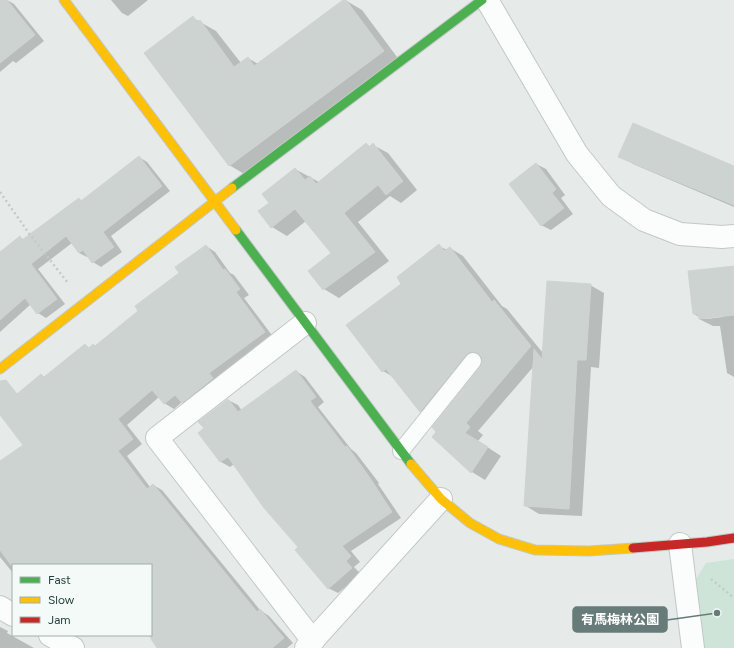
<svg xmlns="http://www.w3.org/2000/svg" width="734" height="648" font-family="Figtree,'Noto Sans JP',sans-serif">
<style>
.green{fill:#cfe4d8}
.shadow{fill:#0003;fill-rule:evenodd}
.building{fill:#cdd3d1;stroke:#cfd4d3}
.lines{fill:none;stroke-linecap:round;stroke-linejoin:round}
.lane-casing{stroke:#c3c8c7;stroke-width:18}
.street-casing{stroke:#c3c8c7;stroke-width:24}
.fast-casing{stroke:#c1c9c7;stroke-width:11}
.slow-casing{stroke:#c1c9c7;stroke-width:11}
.jam-casing{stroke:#c1c9c7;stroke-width:11}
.path{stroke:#c1cbca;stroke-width:2.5;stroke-dasharray:2 3;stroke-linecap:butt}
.lane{stroke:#fbfcfc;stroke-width:16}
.street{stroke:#fbfcfc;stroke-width:22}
.fast{stroke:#4caf50;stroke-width:9}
.slow{stroke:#ffc107;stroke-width:9}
.jam{stroke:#c62828;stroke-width:9}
.leader{fill:none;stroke:#677c79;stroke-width:1.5}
.callout-dot{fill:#677c79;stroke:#f4faf8;stroke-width:1.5}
.callout{fill:#677c79;stroke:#677c79;stroke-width:1.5}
.callout-label{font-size:13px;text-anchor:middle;font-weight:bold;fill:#fff}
</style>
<rect width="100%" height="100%" fill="#e6ebea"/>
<polygon class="green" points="734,559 734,648 704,648 696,579 706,563"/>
<g class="shadow">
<polygon points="3,0 7,0 14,4 44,41 16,63 13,61 0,72 0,3"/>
<polygon points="111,0 148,0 128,16 122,13"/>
<polygon points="345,0 362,10 400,61 246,175 229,165 193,18 216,31 241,63 248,58 258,64"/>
<polygon points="366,144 371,147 373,145 388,153 417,190 401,203 390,196 358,222 389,261 339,298 324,289 332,253 306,221 287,236 272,227 260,211 270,203 295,169 319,182"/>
<polygon points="620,156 734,167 734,207 633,164"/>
<polygon points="139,157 147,162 170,191 111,236 122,252 101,267 93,262 89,257 87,257 79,253 72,243 38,269 65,304 46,318 38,313 31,304 0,332 0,253 20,237 24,240 79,199 82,201"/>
<polygon points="536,164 546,169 565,195 561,198 573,214 551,230 541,225"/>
<polygon points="206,246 215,252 230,273 234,275 249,295 244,298 274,338 192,407 182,402 174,409 164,403 159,397 127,425 142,444 127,456 150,487 153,485 162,490 260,610 269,616 293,643 287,648 159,648 149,635 151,635 151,565 13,565 13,573 0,557 0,462 24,445 41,375 45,377 85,345 90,348 96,347 140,311 180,273"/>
<polygon points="439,246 447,250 450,248 463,256 502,306 507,309 543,353 590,285 604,293 599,368 591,367 582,516 539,514 526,506 534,366 478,431 483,435 478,441 501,456 485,480 472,472 433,437 481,367 483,360 479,362 434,419 421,411 395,378 383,371 403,284"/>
<path d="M734,267V377L727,373L720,326H713L699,319V317L694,314ZM723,315V317L706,319V317Z"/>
<polygon points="296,371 305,377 324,402 318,407 351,449 356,453 379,483 378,484 401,518 351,551 360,562 354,567 361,574 338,593 328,588 300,547 234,464 230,467 221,462 199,433 205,428 228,400 238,405 242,411"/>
<polygon points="0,627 8,631 7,633 34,648 0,648"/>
</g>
<g class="building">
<polygon points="0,0 7,0 35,35 0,63"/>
<polygon points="343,0 346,0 384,51 229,166 144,53 193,16 197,22 200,20 234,67 248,57 254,66"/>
<polygon points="633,123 734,166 734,205 618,157"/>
<polygon points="366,143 369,147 373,143 403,181 386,195 378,185 344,213 375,252 323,290 308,271 331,253 295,209 271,228 258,211 269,203 262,194 295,168 305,180 310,176 316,184"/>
<polygon points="139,156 162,186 103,232 114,247 92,263 83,250 79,253 66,236 31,264 57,299 37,314 25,298 0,320 0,252 20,236 22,240 79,198 81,201"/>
<polygon points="536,163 556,189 552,193 564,208 541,226 509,184"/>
<polygon points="439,244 444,251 450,247 492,302 494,300 531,346 466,423 470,427 465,433 488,447 471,473 432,437 436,432 432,427 480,367 482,362 482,357 479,354 474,352 469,352 466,355 420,412 386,369 382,372 346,325 401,284 397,277"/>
<polygon points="206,245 223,270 225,269 240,289 236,292 265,332 209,373 213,378 182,403 175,395 164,404 152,390 118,419 133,439 118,451 147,489 153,484 257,612 260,609 284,638 272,648 157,648 151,639 151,565 11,565 0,550 0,461 23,445 0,415 0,381 6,380 17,394 41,374 44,377 85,344 89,348 93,344 95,346 138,311 135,306 179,273 175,267"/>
<polygon points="734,266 734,315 699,319 698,314 693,314 688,271"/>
<polygon points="547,281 591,284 586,360 577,360 569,509 524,506 534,349 542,359"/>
<polygon points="296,370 316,397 310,401 345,447 347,446 370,478 392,512 342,546 351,556 346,561 352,568 328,589 295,550 298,547 264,508 228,457 220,462 198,433 204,428 198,422 228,399 238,412"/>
</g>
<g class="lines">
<g class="lane-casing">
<polyline id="lane" points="401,451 473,361"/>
</g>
<g class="street-casing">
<g id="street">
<polyline points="487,0 577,154 611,196 644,220 680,234 722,237 734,236"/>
<polyline points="305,323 157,438 313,641"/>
<polyline points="680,544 693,648"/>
<polyline points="0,607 13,615"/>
<polyline points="50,635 73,648"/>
<polyline points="306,648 441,499"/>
</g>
</g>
<g class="fast-casing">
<g id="fast">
<polyline points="232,188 482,0"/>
<polyline points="236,230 411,464"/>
</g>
</g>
<g class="slow-casing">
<g id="slow">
<polyline points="64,0 236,230"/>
<polyline points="0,369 232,188"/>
<polyline points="411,464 441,499 470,523 499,539 535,550 589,551 633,548"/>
</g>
</g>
<g class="jam-casing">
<polyline id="jam" points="633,548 707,542 734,538"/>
</g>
<g class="path">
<polyline points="0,192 28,232 68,283"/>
<polyline points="711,579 734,598"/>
</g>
<use href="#lane" class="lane"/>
<use href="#street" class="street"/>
<use href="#fast" class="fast"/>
<use href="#slow" class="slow"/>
<use href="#jam" class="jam"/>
</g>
<path class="leader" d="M717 613L667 620"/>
<circle class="callout-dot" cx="717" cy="613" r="4"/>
<rect class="callout" x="573" y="607" width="94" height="25" rx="4"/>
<g class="callout-label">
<text x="620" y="624">有馬梅林公園</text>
</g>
<rect x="12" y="564" width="140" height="72" fill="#f4faf8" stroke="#a0b0ad"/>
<rect x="20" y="577" width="20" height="6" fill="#4caf50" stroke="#a0b0ad"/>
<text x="48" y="584" font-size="12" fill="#22403c">Fast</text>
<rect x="20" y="597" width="20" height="6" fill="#ffc107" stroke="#a0b0ad"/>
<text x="48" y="604" font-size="12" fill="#22403c">Slow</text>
<rect x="20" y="617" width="20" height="6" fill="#c62828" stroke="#a0b0ad"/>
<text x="48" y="624" font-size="12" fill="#22403c">Jam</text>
</svg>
